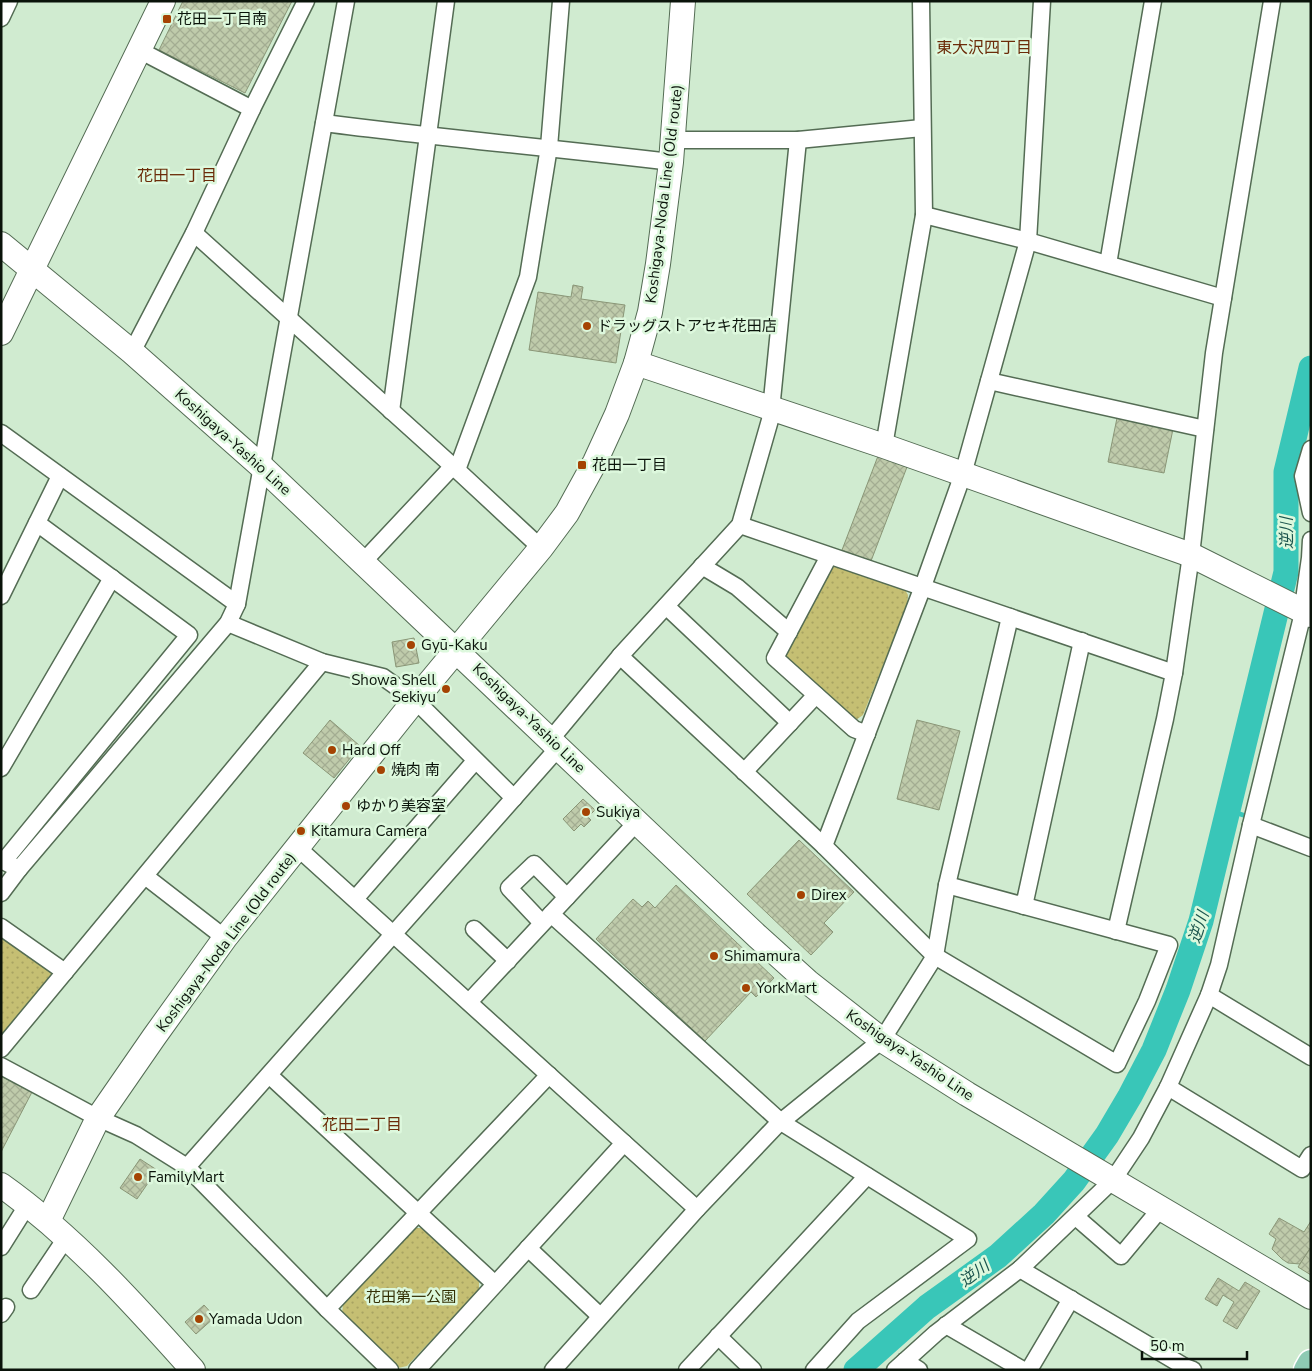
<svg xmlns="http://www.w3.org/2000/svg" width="1312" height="1371" font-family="'Nunito Sans','Noto Sans JP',sans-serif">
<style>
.grass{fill:url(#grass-dots)}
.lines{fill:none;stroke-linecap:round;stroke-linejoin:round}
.stream{stroke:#39c6b8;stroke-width:4.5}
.river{stroke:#39c6b8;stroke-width:25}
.building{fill:url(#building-cross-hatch);stroke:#8a9677}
.street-casing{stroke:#546c54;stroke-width:19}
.secondary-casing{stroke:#546c54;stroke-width:26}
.primary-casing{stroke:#fff;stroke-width:29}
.street{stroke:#fff;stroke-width:16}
.secondary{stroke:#fff;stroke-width:24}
.primary{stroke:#8ecab3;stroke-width:26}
.poi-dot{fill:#a54303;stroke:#ddf8dd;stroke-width:2}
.labels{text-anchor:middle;stroke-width:5;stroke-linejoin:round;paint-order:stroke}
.poi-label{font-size:15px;fill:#0a130a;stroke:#ddf8dd;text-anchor:start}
.street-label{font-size:15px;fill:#0a130a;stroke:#ddf8dd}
.park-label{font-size:15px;fill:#343005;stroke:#ddf8dd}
.neighbourhood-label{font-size:16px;fill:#6b2c09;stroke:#ddf8dd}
.water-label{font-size:16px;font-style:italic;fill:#1c554e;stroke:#ddf8dd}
</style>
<defs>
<pattern id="grass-dots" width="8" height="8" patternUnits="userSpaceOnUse" patternTransform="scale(1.25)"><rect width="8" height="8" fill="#c5bf73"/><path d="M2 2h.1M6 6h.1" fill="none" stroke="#a8a362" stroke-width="1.8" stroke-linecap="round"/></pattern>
<pattern id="building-cross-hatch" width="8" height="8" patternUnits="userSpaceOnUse" patternTransform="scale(1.25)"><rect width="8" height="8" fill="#bfcbab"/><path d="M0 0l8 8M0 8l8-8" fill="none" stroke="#a3ad92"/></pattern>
</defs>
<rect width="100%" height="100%" fill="#d0ebd0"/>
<g class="grass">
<polygon points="835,566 904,588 908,595 907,606 863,715 856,720 788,659 786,654 831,569"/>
<polygon points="1,927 65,972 1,1049"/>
<polygon points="413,1228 423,1228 479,1282 479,1290 407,1366 398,1368 342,1314 343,1304"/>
</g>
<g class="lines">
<polyline class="stream" points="1228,810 1246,816"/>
<polyline class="river" points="856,1370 927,1307 998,1256 1044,1214 1074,1181 1107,1135 1130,1096 1154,1050 1178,990 1201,921 1286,572 1286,472 1311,368"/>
</g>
<g class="building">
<polygon points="183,1 292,1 245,93 159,50"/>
<polygon points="573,285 583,287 581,299 625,305 616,363 529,350 538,292 571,297"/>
<polygon points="1117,418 1173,429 1164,473 1108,462"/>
<polygon points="878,456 907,467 871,561 842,550"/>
<polygon points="414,638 419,663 396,667 392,642"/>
<polygon points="330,720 360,746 334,778 303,753"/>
<polygon points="917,720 960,731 939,810 897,799"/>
<polygon points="583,799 595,810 588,817 591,820 584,827 581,824 574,831 563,819"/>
<polygon points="799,840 854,892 824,923 833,932 811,955 747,894"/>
<polygon points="676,885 774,978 756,997 751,992 705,1041 596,939 633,899 642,907 648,901 655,908"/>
<polygon points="1,1076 32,1092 1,1152"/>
<polygon points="140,1159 157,1170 137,1199 120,1188"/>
<polygon points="1279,1218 1304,1232 1311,1221 1311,1247 1300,1264 1288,1263 1282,1259 1272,1249 1276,1239 1269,1234"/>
<polygon points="1311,1247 1311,1275 1298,1267"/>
<polygon points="1218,1278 1239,1291 1245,1282 1260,1291 1237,1329 1223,1321 1234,1302 1223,1295 1217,1306 1205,1299"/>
<polygon points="204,1305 215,1317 196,1334 185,1322"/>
</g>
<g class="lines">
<g class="street-casing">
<g id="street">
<polyline points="1,18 9,1"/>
<polyline points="139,50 252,109"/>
<path d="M324,123C439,138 555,148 671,162"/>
<polyline points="672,140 798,140 922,128"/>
<polyline points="924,215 1028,241 1223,298"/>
<polyline points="194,233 457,470 541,548"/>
<polyline points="1108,264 1153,1"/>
<polyline points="132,352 194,233 252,109 306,1"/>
<polyline points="989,381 1205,429"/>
<polyline points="391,411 446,1"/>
<polyline points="1,433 237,604"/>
<polyline points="884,446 924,215 921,1"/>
<polyline points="1311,449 1303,476 1311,513"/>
<polyline points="457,470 528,277 549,147 561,1"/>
<path d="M740,525C884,575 1029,623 1174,673"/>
<polyline points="829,556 775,658 854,729 867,734"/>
<polyline points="363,562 453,466"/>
<polyline points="702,566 737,587 789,632"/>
<polyline points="1,596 60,476"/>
<polyline points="666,606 790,723"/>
<polyline points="228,623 322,662 383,677 415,700 514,798"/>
<polyline points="620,656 824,846 935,956 1117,1064 1147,1001 1169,945 947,885"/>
<polyline points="551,739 620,656 740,525 770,420 798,140"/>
<polyline points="1,768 112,578"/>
<polyline points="744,772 816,695"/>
<polyline points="1251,825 1311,848"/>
<polyline points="824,846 922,589 963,474 1028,241 1042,1"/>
<polyline points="298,848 697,1209"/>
<polyline points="1,860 19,869 228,623 237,604 346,1"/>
<polyline points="4,861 189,635 37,523"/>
<polyline points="145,876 225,938"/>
<polyline points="1,893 19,869"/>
<polyline points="355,899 475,761"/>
<polyline points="1024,906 1082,641"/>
<polyline points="551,914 781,1122 968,1239 858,1321 814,1370"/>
<polyline points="542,923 509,888 534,864 567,897"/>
<polyline points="1,927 65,972"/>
<polyline points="474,929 508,961"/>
<polyline points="1116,931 1165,719 1174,673 1191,555 1214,353 1272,1"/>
<polyline points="1209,995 1311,1057"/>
<polyline points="469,1002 637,822"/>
<polyline points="1,1049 322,662"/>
<polyline points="1,1066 98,1118 136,1135 187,1167 327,1309 390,1370"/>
<polyline points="269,1075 495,1284"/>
<polyline points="1168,1087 1209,995 1219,965 1251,825 1301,621 1310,558 1311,540"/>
<polyline points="187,1167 559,747"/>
<polyline points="1076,1217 1121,1256 1161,1208"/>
<polyline points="1,1247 28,1204"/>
<polyline points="528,1248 600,1316"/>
<polyline points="1020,1269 1185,1367 1193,1370"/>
<polyline points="31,1290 66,1238"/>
<polyline points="327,1309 549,1075"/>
<polyline points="1,1314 6,1307"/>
<polyline points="946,1325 1023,1370"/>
<polyline points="718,1336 753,1370"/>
<polyline points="905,1361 919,1370"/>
<polyline points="417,1370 624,1143"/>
<polyline points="553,1370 697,1209 777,1125 882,1040 935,956 947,885 1010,617"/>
<polyline points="687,1370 867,1176"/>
<polyline points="895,1370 936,1333 1020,1269 1113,1180 1141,1138 1168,1087 1302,1169 1311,1155"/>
<polyline points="1029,1370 1071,1299"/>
</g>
</g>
<g class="secondary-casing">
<g id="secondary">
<polyline points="1,244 132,352 262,467 757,936 808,982 882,1040 967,1094 1311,1297"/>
<polyline points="1,333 163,1"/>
<polyline points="636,363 884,446 1191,555 1311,615"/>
<path d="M1,1185C73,1236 134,1304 193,1370"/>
<polyline points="48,1221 98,1118 154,1037 225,938 415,700 541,548 567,513 595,462 617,414 636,363 650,312 658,264 671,162 683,1"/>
</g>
</g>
<g class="primary-casing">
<polyline id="primary" points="1307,1370 1311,1363"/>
</g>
<use href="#street" class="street"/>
<use href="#secondary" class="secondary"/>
<use href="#primary" class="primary"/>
</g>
<g class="poi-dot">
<rect x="162" y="14" width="10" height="10" rx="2.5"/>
<circle cx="587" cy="326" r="5"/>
<rect x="577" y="460" width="10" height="10" rx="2.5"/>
<circle cx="411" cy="645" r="5"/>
<circle cx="446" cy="689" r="5"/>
<circle cx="332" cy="750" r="5"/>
<circle cx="381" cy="770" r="5"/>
<circle cx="346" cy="806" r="5"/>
<circle cx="586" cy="812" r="5"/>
<circle cx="301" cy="831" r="5"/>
<circle cx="801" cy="895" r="5"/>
<circle cx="714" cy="956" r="5"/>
<circle cx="746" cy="988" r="5"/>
<circle cx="138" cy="1177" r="5"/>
<circle cx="199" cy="1319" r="5"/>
</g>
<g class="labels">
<g class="poi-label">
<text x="177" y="24">花田一丁目南</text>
<text x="597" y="331">ドラッグストアセキ花田店</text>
<text x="592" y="470">花田一丁目</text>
<text x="421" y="650">Gyū-Kaku</text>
<text x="436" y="685" text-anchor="end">Showa Shell<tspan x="436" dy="17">Sekiyu</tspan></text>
<text x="342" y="755">Hard Off</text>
<text x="391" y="775">焼肉 南</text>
<text x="356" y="811">ゆかり美容室</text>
<text x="596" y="817">Sukiya</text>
<text x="311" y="836">Kitamura Camera</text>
<text x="811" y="900">Direx</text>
<text x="724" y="961">Shimamura</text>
<text x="756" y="993">YorkMart</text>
<text x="148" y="1182">FamilyMart</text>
<text x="209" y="1324">Yamada Udon</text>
</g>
<g class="street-label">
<text transform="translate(664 194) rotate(-83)" y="5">Koshigaya-Noda Line (Old route)</text>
<text transform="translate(233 442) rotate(42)" y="5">Koshigaya-Yashio Line</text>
<text transform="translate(529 718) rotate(44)" y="5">Koshigaya-Yashio Line</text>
<text transform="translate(226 942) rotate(-53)" y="5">Koshigaya-Noda Line (Old route)</text>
<text transform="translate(910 1055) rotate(34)" y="5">Koshigaya-Yashio Line</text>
</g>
<g class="park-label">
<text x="411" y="1302">花田第一公園</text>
</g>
<g class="neighbourhood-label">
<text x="984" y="53">東大沢四丁目</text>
<text x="177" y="181">花田一丁目</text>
<text x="362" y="1130">花田二丁目</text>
</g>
<g class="water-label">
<text transform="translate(1286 533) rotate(-91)" y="6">逆川</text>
<text transform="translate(1198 927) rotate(-72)" y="6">逆川</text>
<text transform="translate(974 1273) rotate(-36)" y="6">逆川</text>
</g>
</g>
<rect width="1312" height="1371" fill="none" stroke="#0a130a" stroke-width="5"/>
<path d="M1142 1351v8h105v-8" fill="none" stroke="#0a130a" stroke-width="2.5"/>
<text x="1150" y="1351" font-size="15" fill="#0a130a" stroke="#ddf8dd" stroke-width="4" paint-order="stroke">50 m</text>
</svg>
